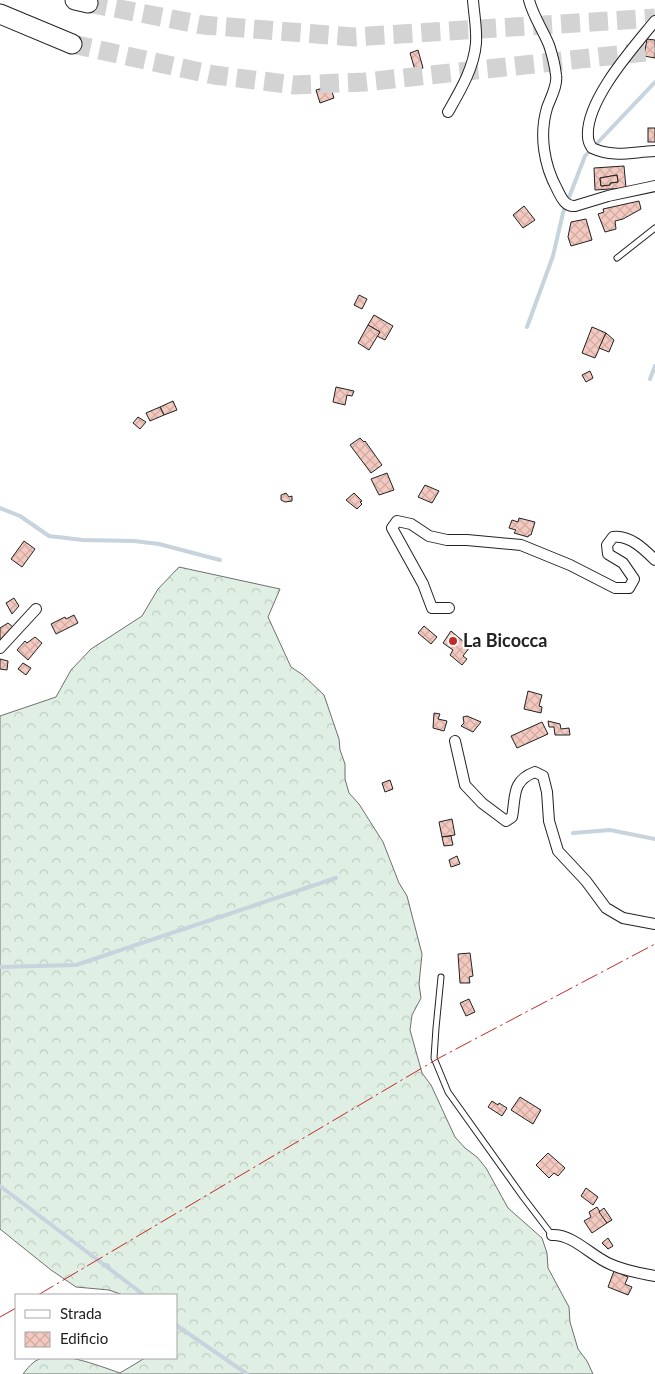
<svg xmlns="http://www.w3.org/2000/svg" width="655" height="1374" font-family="Lato,sans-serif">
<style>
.forest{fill:url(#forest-crowns);stroke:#6f6f6f}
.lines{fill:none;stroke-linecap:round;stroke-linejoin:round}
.stream{stroke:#c7d3dd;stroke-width:4}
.building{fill:url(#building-cross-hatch);stroke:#222;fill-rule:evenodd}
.motorway-tunnel{stroke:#d3d3d3;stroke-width:19;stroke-dasharray:19 9;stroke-linecap:butt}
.service-casing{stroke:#222;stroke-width:7}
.minor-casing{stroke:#222;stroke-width:12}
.motorway-casing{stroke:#222;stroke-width:21}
.service{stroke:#fff;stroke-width:5}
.minor{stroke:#fff;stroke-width:10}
.motorway{stroke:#fff;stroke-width:19}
.power{stroke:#c62828;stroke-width:1;stroke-dasharray:18 4 2.5 4;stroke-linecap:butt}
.poi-dot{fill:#c62828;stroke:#fff;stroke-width:2}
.labels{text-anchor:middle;stroke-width:4;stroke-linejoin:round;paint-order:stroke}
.poi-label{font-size:18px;font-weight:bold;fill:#222;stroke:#fff;text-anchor:start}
</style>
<defs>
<pattern id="forest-crowns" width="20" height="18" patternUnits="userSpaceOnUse" patternTransform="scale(1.25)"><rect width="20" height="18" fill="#e0efe3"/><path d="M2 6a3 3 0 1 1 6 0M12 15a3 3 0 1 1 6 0" fill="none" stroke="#c0cdc2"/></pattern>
<pattern id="building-cross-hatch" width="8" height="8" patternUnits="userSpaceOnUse" patternTransform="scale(1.25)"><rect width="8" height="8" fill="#f3c9c0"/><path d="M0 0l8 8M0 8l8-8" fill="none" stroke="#d0aca5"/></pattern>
</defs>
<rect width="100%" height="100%" fill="#fff"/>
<path class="forest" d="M179,567L280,589L268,617L291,667L303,675L324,695L339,739L340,750L345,764V779L349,793L359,804L383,842L399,883L407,896L422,954L419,984L421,998L412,1015L410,1030L422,1073L431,1085L455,1137L465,1148L477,1157L486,1168L508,1208L542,1238L547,1253L548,1268L569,1307L570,1322L578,1349L587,1361L593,1374H23C26,1370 30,1365 34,1362C54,1347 99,1366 120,1373L145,1358H176V1295H123L109,1290L76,1287L51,1270L0,1229V716L56,697L71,670L91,649L142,616L158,589Z"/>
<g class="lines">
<g class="stream">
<polyline points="527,327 553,256 563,213 585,156 655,82"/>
<polyline points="650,379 655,366"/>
<polyline points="0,508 20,516 49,536 83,540 134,541 159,544 220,560"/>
<polyline points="573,833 610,830 655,839"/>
<polyline points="0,967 76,965 336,878"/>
<polyline points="0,1186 144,1295"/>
<polyline points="176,1325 247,1374"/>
</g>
</g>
<g class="building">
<polygon points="647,39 655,40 655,58 644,56"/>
<polygon points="418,50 423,68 415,70 410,53"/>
<polygon points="330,86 334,98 320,103 316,90"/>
<rect x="648" y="128" width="7" height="14"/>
<path d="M624,166L626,188L595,190L594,168ZM617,175L618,182L610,183V185L601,186L600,178Z"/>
<polygon points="617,175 618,182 610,183 610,185 601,186 600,178"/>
<polygon points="639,201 641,209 623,219 615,221 616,229 605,232 598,214 604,212 603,209"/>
<polygon points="524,206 535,220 523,228 513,215"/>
<polygon points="586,219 592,240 571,246 568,237 571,222"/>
<polygon points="359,295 367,299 362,309 354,305"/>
<polygon points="374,315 393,326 385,340 377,336 380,332 368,325"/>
<polygon points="368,325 380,332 369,350 358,343"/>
<polygon points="592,327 606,333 595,358 582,353"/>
<polygon points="606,333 614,340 609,352 599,348"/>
<polygon points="590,371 593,378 586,382 582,375"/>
<polygon points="336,387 354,391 352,396 347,395 345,405 333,402"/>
<polygon points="173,401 177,410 164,415 160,407"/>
<polygon points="160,407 164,415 150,421 146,413"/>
<polygon points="138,417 146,422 140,429 133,423"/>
<polygon points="360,438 364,442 365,441 382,465 371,473 350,445"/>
<polygon points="387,473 394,490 379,495 371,479"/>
<polygon points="425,485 439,491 432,503 418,497"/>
<polygon points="286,493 289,497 292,496 292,501 285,502 281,500 281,495"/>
<polygon points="354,493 362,501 360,502 362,504 357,509 346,500"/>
<polygon points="519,518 535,522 531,535 529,535 528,537 514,533 516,530 509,528 512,520 518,522"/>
<polygon points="24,541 35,549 22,567 11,559"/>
<polygon points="14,598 19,606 12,614 6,603"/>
<polygon points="74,615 78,623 56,634 51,624 65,617 66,619"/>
<polygon points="8,623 13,627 0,642 0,628"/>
<polygon points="424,626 437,637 431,644 418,633"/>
<polygon points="451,631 470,647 463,656 467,659 462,665 450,655 453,650 443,643"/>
<polygon points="35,637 42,643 28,660 17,650 25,641 27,643"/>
<polygon points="0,659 8,661 7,670 0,669"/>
<polygon points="23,663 31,668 26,675 18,669"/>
<polygon points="528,691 542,695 539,706 542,707 541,713 524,709"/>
<polygon points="434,713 440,714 438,719 447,721 444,731 433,728"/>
<polygon points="467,716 481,722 473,732 461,726 464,723 463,717"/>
<polygon points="548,721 560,724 561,729 569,728 570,735 555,735 554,727 549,727"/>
<polygon points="542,722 548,734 517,748 511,736"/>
<polygon points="390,780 393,789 385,792 382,783"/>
<polygon points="452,819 455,835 442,837 439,822"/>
<polygon points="451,836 453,845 444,846 442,837"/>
<polygon points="457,856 460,864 451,867 449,860"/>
<polygon points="470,953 473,976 469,977 470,983 460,983 458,954"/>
<polygon points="469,999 475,1012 466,1016 460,1003"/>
<polygon points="520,1097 541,1110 533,1124 511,1110"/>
<polygon points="492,1101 498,1105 499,1103 507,1108 502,1116 488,1107"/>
<polygon points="548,1153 565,1168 558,1176 554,1173 549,1178 536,1165"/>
<polygon points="586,1188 598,1197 593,1205 581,1196"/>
<polygon points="597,1207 607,1223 592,1233 584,1221 591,1217 589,1212"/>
<polygon points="604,1208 612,1220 607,1223 599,1212"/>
<polygon points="608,1238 613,1246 608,1249 602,1243"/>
<polygon points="614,1271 628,1277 625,1284 632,1287 628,1295 608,1287"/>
</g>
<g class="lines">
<g class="motorway-tunnel">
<polyline points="88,3 203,25 354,37 655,18"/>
<polyline points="72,44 214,75 294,85 365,82 655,51"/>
</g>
<g class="service-casing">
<g id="service">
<polyline points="617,258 655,228"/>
<polyline points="441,977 436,1028 434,1058 448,1092 523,1197 552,1235"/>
</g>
</g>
<g class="minor-casing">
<g id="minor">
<path d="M529,0C533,16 543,30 549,45C552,54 555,66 556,75C558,85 550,99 547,108C539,135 544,165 557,189C561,197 565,207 575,206L608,196L655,186"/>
<path d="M655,21C633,48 585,101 588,137C588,141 590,145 592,148C614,158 631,152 655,151"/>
<path d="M448,112C460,91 474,68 476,43C477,29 474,14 473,0"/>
<path d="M449,608H432L423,584L392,528L397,521L411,524L429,536L447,540H467L521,545L570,565L615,588H629L634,579L623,563L608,554L607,545L613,537C630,535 644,549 655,560"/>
<polyline points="0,648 36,609"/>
<path d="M455,741L465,785L482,803L506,821L512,817C516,797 511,781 535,772L543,776L547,792L549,821L558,851L586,881L606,908L623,918L655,924"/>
<path d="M552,1235C573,1234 591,1256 610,1264C625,1271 639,1273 655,1276"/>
</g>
</g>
<g class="motorway-casing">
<g id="motorway">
<polyline points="75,0 88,3"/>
<polyline points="0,14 72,44"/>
</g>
</g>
<use href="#service" class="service"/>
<use href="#minor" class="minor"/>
<use href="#motorway" class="motorway"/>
<g class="power">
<polyline points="38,1295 439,1058 655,944"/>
<polyline points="0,1317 16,1308"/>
</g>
</g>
<circle class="poi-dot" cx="453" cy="641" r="5"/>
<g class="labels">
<g class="poi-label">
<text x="463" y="647">La Bicocca</text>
</g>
</g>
<rect x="15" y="1294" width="162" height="65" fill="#ffffff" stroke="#a7a7a7"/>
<rect x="25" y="1310" width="25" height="8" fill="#ffffff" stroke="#a7a7a7"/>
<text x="60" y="1319" font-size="15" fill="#222222">Strada</text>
<rect x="25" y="1332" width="25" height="15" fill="url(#building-cross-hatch)" stroke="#a7a7a7"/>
<text x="60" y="1344" font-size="15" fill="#222222">Edificio</text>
</svg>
